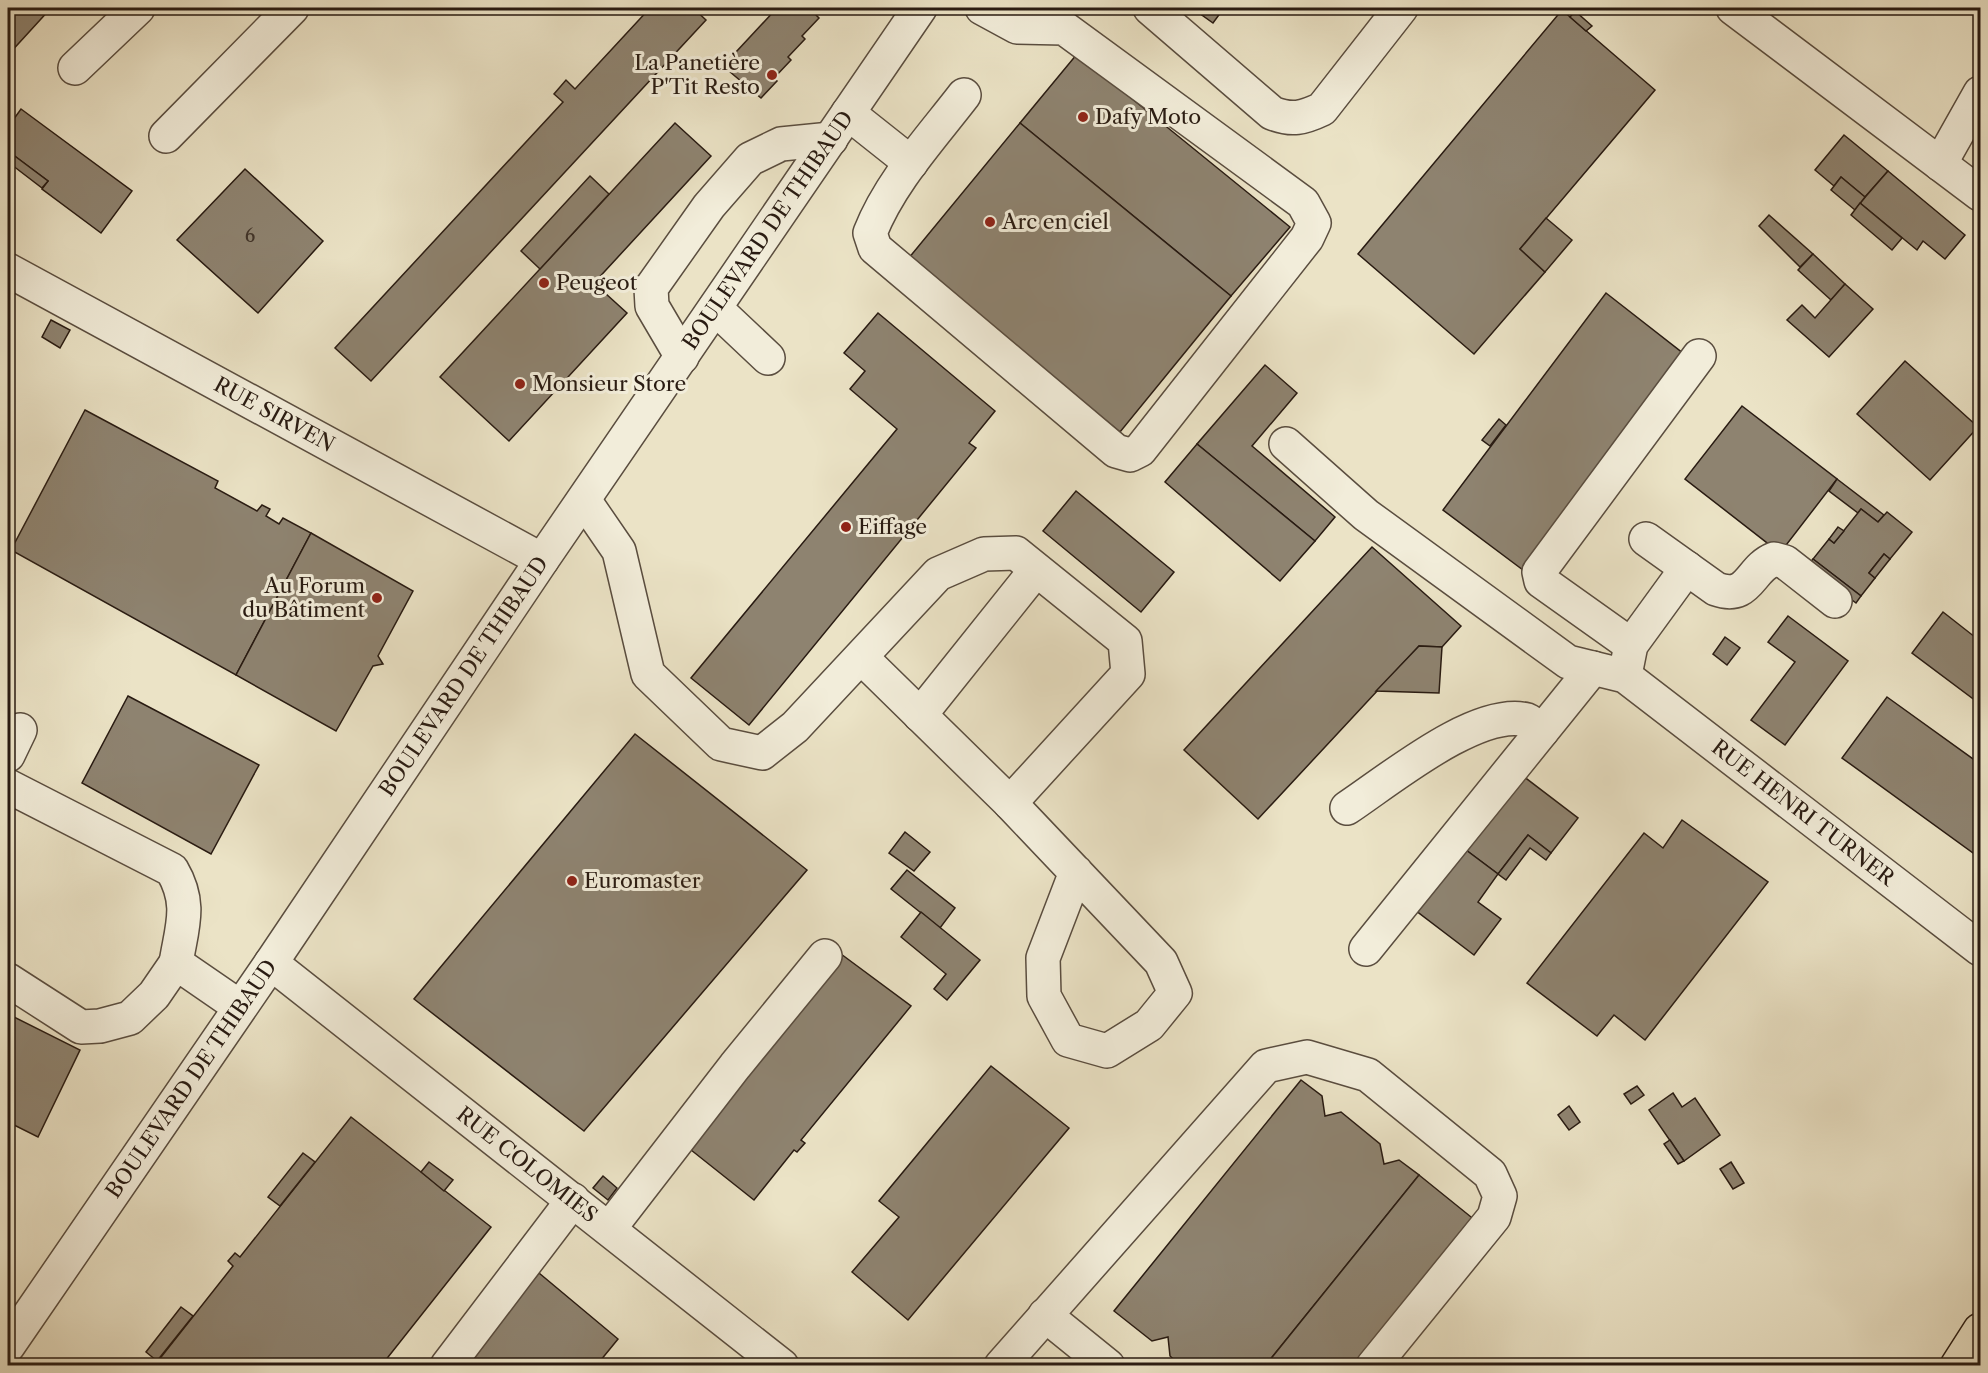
<svg xmlns="http://www.w3.org/2000/svg" width="1988" height="1373" font-family="'Libre Caslon Text',serif">
<style>
.building{fill:#8e8370;stroke:#291b12;stroke-width:1.5}
.lines{fill:none;stroke-linecap:round;stroke-linejoin:round}
.minor-casing{stroke:#5a4d3f;stroke-width:36}
.highway-casing{stroke:#291b12;stroke-width:36}
.minor{stroke:#f2edda;stroke-width:33}
.highway{stroke:#ebe3c6;stroke-width:33}
.poi-dot{fill:#8f2418;stroke:#f2edda;stroke-width:2}
.labels{text-anchor:middle;stroke-width:6;stroke-linejoin:round;paint-order:stroke}
.number-label{font-size:18px;fill:#42352a}
.poi-label{font-size:21px;fill:#291b12;stroke:#f2edda;text-anchor:start}
.street-label{font-size:21px;fill:#291b12;stroke:#f2edda}
</style>
<rect width="100%" height="100%" fill="#ebe3c6"/>
<filter id="stains"><feTurbulence type="fractalNoise" baseFrequency=".00333" numOctaves="4"/><feColorMatrix values="0 0 0 0 .2 0 0 0 0 .09 0 0 0 0 .02 0 0 0 .5 -.17"/></filter>
<radialGradient id="worn" r=".72"><stop offset=".6" stop-color="#630" stop-opacity="0"/><stop offset="1" stop-color="#630" stop-opacity=".3"/></radialGradient>
<g class="building">
<polygon points="8,8 51,8 8,55"/>
<polygon points="650,8 693,8 706,20 371,381 335,348 563,102 554,94 566,80 575,89"/>
<polygon points="777,8 823,8 816,15 819,18 802,36 805,39 788,57 791,60 774,78 777,81 761,98 723,66"/>
<polygon points="1192,8 1224,8 1213,23"/>
<polygon points="1562,10 1655,90 1520,249 1545,272 1474,354 1358,254"/>
<polygon points="1575,11 1592,26 1586,31 1570,17"/>
<polygon points="1077,54 1290,227 1231,296 1020,123"/>
<polygon points="21,109 132,191 101,233 42,189 48,181 8,151 8,127"/>
<polygon points="675,123 711,156 594,283 627,313 509,441 440,377"/>
<polygon points="1020,123 1231,296 1120,432 908,259"/>
<polygon points="1844,135 1888,171 1865,197 1841,177 1834,186 1815,170"/>
<polygon points="8,151 48,181 42,188 8,162"/>
<polygon points="245,169 323,241 258,313 177,240"/>
<polygon points="1888,171 1965,235 1945,259 1923,241 1917,250 1860,203"/>
<polygon points="590,176 609,194 540,269 521,251"/>
<polygon points="1841,177 1865,197 1855,210 1831,190"/>
<polygon points="1860,203 1902,238 1892,250 1851,215"/>
<polygon points="1769,215 1813,254 1800,267 1759,226"/>
<polygon points="1546,218 1572,240 1545,272 1520,249"/>
<polygon points="1813,254 1845,284 1831,300 1798,270"/>
<polygon points="1845,284 1873,309 1829,357 1787,320 1802,305 1815,318"/>
<polygon points="1606,293 1684,354 1523,570 1443,510"/>
<polygon points="878,313 995,411 969,443 976,448 749,725 691,678 897,429 850,389 865,371 844,353"/>
<polygon points="51,320 70,330 60,348 42,337"/>
<polygon points="1905,361 1978,427 1930,480 1857,414"/>
<polygon points="1265,365 1297,393 1252,446 1335,517 1315,541 1197,444"/>
<polygon points="1742,406 1837,479 1780,553 1685,479"/>
<polygon points="85,410 218,481 215,488 257,511 262,505 270,509 266,516 279,524 283,518 311,533 236,675 11,550"/>
<polygon points="1499,419 1506,425 1490,446 1482,440"/>
<polygon points="1197,444 1315,541 1280,581 1165,482"/>
<polygon points="1837,479 1884,515 1878,522 1861,509 1858,513 1829,491"/>
<polygon points="1076,491 1174,572 1141,612 1043,531"/>
<polygon points="1861,509 1878,522 1887,512 1912,532 1890,559 1884,554 1869,573 1875,578 1861,596 1813,559 1829,539 1834,543"/>
<polygon points="1838,527 1844,531 1834,543 1829,539"/>
<polygon points="311,533 413,591 378,656 383,664 373,666 336,731 236,675"/>
<polygon points="1372,547 1461,626 1442,647 1419,646 1258,819 1184,750"/>
<polygon points="1884,554 1890,559 1875,578 1869,573"/>
<polygon points="1813,559 1861,596 1856,603 1807,566"/>
<polygon points="1943,612 1980,641 1980,704 1912,653"/>
<polygon points="1788,616 1848,661 1785,745 1751,720 1795,662 1768,642"/>
<polygon points="1725,637 1740,648 1727,665 1713,654"/>
<polygon points="1419,646 1442,647 1439,693 1376,691"/>
<polygon points="128,696 259,765 211,854 82,783"/>
<polygon points="1887,697 1980,764 1980,858 1842,758"/>
<polygon points="635,734 807,870 584,1131 414,999"/>
<polygon points="1519,773 1578,818 1551,853 1528,835 1498,874 1462,847"/>
<polygon points="1682,820 1768,882 1645,1040 1614,1015 1597,1036 1527,983 1644,833 1663,848"/>
<polygon points="905,832 930,852 914,871 889,853"/>
<polygon points="1528,835 1551,853 1546,860 1530,848 1506,880 1498,874"/>
<polygon points="1462,847 1498,874 1478,902 1501,919 1474,955 1415,910"/>
<polygon points="907,870 955,908 940,928 891,889"/>
<polygon points="921,912 980,960 947,1000 934,989 946,974 901,937"/>
<polygon points="841,954 911,1006 801,1140 805,1143 797,1152 794,1150 754,1200 686,1146"/>
<polygon points="8,1014 80,1050 38,1137 8,1122"/>
<polygon points="991,1066 1069,1128 908,1320 852,1272 899,1217 879,1201"/>
<polygon points="1301,1080 1322,1096 1325,1116 1341,1112 1380,1144 1384,1164 1399,1160 1419,1175 1265,1366 1181,1366 1170,1356 1168,1337 1152,1341 1114,1311"/>
<polygon points="1637,1086 1644,1095 1631,1104 1624,1094"/>
<polygon points="1673,1093 1682,1107 1695,1098 1720,1135 1684,1161 1649,1110"/>
<polygon points="1569,1106 1580,1122 1569,1130 1558,1115"/>
<polygon points="351,1117 491,1227 381,1366 154,1366 233,1266 228,1261 235,1253 240,1257"/>
<polygon points="1670,1140 1684,1161 1678,1164 1664,1144"/>
<polygon points="303,1153 315,1162 280,1206 268,1197"/>
<polygon points="429,1162 453,1180 444,1191 421,1172"/>
<polygon points="1731,1162 1744,1183 1733,1189 1720,1169"/>
<polygon points="1419,1175 1476,1221 1359,1366 1265,1366"/>
<polygon points="603,1176 617,1188 608,1200 593,1188"/>
<polygon points="539,1273 618,1339 596,1366 462,1366"/>
<polygon points="181,1307 193,1316 157,1361 146,1352"/>
</g>
<g class="lines">
<g class="minor-casing">
<g id="minor">
<path d="M1150,8L1272,113C1292,121 1303,118 1322,109L1401,8"/>
<polyline points="1733,8 1980,194"/>
<polyline points="75,68 138,8"/>
<path d="M964,95C931,138 890,182 870,233L875,248L1116,451L1130,455L1140,450L1307,238L1314,223L1303,203L1064,28L1017,27L982,8"/>
<polyline points="848,113 911,163"/>
<polyline points="166,136 292,8"/>
<polyline points="1940,164 1980,93"/>
<path id="s1" d="M8,270L542,560"/>
<polyline points="715,308 768,358"/>
<polyline points="682,357 652,306 651,288 709,206 750,159 781,144 831,139"/>
<path id="s2" d="M1286,444L1366,515L1568,662L1625,676L1980,949"/>
<polyline points="584,500 619,551 648,674 721,744 762,753 795,727 938,574 984,554 1016,553 1125,641 1128,674 1010,803"/>
<path d="M1646,539L1716,589C1750,601 1749,569 1774,559L1785,562L1835,601"/>
<polyline points="1631,645 1541,581 1539,572 1699,356"/>
<polyline points="861,657 1010,803 1161,962 1175,993 1149,1025 1107,1051 1068,1040 1044,996 1043,958 1076,872"/>
<polyline points="1627,665 1631,645 1687,568"/>
<polyline points="920,715 1036,570"/>
<polyline points="8,755 20,730"/>
<path d="M8,786L172,870C192,904 182,926 176,963"/>
<path d="M1347,808C1388,781 1477,707 1527,720C1532,722 1537,727 1542,731"/>
<polyline points="1366,949 1593,668"/>
<path id="s3" d="M271,963L782,1366"/>
<polyline points="8,980 81,1027 100,1026 130,1018 154,995 176,963 240,1007"/>
<polyline points="609,1229 735,1066 825,956"/>
<polyline points="1045,1315 1108,1366"/>
<path id="s4" d="M8,1346L271,963L542,560L920,8"/>
<polyline points="447,1366 573,1200"/>
<polyline points="1001,1366 1266,1066 1307,1057 1368,1075 1490,1174 1500,1196 1494,1217 1373,1366"/>
</g>
</g>
<g class="highway-casing">
<polyline id="highway" points="1957,1366 1980,1330"/>
</g>
<use href="#minor" class="minor"/>
<use href="#highway" class="highway"/>
</g>
<g class="poi-dot">
<circle cx="772" cy="75" r="6"/>
<circle cx="1083" cy="117" r="6"/>
<circle cx="990" cy="222" r="6"/>
<circle cx="544" cy="283" r="6"/>
<circle cx="520" cy="384" r="6"/>
<circle cx="846" cy="527" r="6"/>
<circle cx="377" cy="598" r="6"/>
<circle cx="572" cy="881" r="6"/>
</g>
<g class="labels">
<g class="number-label">
<text x="250" y="242">6</text>
</g>
<g class="poi-label">
<text x="760" y="70" text-anchor="end">La Panetière<tspan x="760" dy="24">P'Tit Resto</tspan></text>
<text x="1095" y="124">Dafy Moto</text>
<text x="1002" y="229">Arc en ciel</text>
<text x="556" y="290">Peugeot</text>
<text x="532" y="391">Monsieur Store</text>
<text x="858" y="534">Eiffage</text>
<text x="365" y="593" text-anchor="end">Au Forum<tspan x="365" dy="24">du Bâtiment</tspan></text>
<text x="584" y="888">Euromaster</text>
</g>
<g class="street-label">
<text dy="7" stroke="none"><textPath href="#s4" startOffset="1350">BOULEVARD DE THIBAUD</textPath></text>
<text dy="7" stroke="none"><textPath href="#s1" startOffset="303">RUE SIRVEN</textPath></text>
<text dy="7" stroke="none"><textPath href="#s4" startOffset="810">BOULEVARD DE THIBAUD</textPath></text>
<text dy="7" stroke="none"><textPath href="#s2" startOffset="640">RUE HENRI TURNER</textPath></text>
<text dy="7" stroke="none"><textPath href="#s4" startOffset="324">BOULEVARD DE THIBAUD</textPath></text>
<text dy="7" stroke="none"><textPath href="#s3" startOffset="326">RUE COLOMIES</textPath></text>
</g>
</g>
<rect width="1988" height="1373" fill="none" stroke="#ebe3c6" stroke-width="30"/>
<rect x="9" y="9" width="1970" height="1355" fill="none" stroke="#291b12" stroke-width="3"/>
<rect x="15" y="15" width="1958" height="1343" fill="none" stroke="#291b12" stroke-width="1.5"/>
<rect width="100%" height="100%" filter="url(#stains)"/>
<rect width="100%" height="100%" fill="url(#worn)"/>
</svg>
